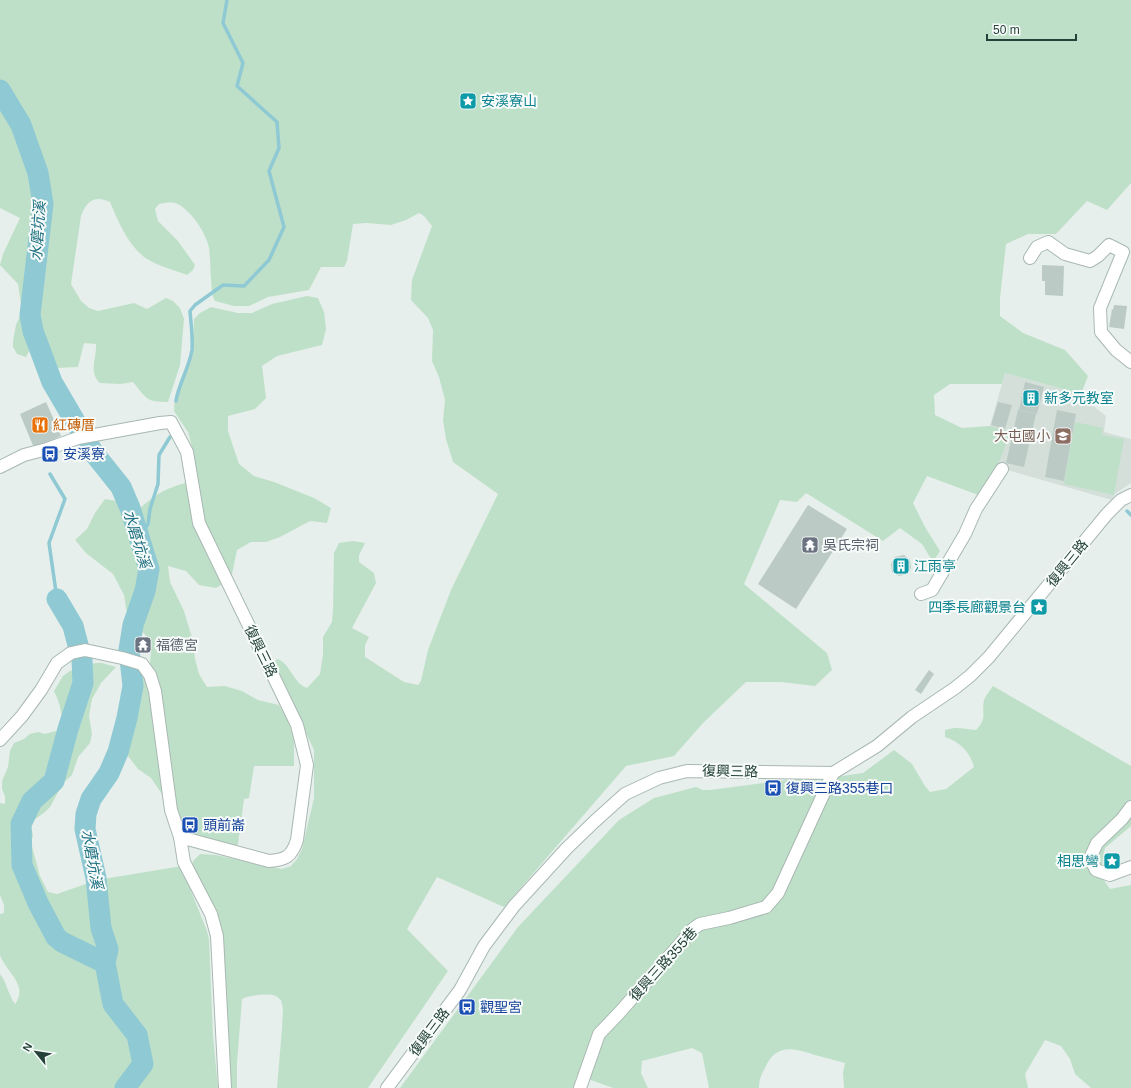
<svg xmlns="http://www.w3.org/2000/svg" width="1131" height="1088" font-family="Helvetica,'Noto Sans TC',sans-serif">
<style>
.built{fill:#d4dfda}
.green{fill:#bfe0c8}
.lines{fill:none;stroke-linecap:round;stroke-linejoin:round}
.stream{stroke:#8ec9d4;stroke-width:3.5}
.river{stroke:#8ec9d4;stroke-width:21}
.building{fill:#bbcac4}
.street-casing{stroke:#a8b8b2;stroke-width:14}
.street{stroke:#fff;stroke-width:12}
.labels{text-anchor:middle;stroke-width:4;stroke-linejoin:round;paint-order:stroke}
.culture-label{font-size:14px;fill:#0d838f;stroke:#f7fbf9;text-anchor:start}
.food-label{font-size:14px;fill:#c56008;stroke:#f7fbf9;text-anchor:start}
.education-label{font-size:14px;fill:#785e54;stroke:#f7fbf9;text-anchor:end}
.transit-label{font-size:14px;fill:#164399;stroke:#f7fbf9;text-anchor:start}
.worship-label{font-size:14px;fill:#5b616d;stroke:#f7fbf9;text-anchor:start}
.street-label{font-size:14px;fill:#24423a;stroke:#f7fbf9}
.water-label{font-size:15px;font-style:italic;fill:#1c6f80;stroke:#f7fbf9}
</style>
<rect width="100%" height="100%" fill="#e6efeb"/>
<polygon class="built" points="1005,373 1081,394 1080,402 1091,404 1106,416 1104,432 1131,439 1131,483 1115,494 1112,500 997,467 990,426"/>
<g class="green">
<path d="M0,0H1131V183L1107,210L1087,201L1056,234H1028L1006,244L1000,298V316L1023,333L1065,350L1088,376L1081,394L1005,373L1002,384H950L934,395L935,415L962,428L990,426L1011,432L997,467L981,496L927,476L913,503L925,527L940,551L933,562L922,544L900,528L883,541L806,493L797,502L780,500L744,584L827,653L832,670L815,686L781,682H746L703,723L674,756L626,766L504,907L437,877L407,929L448,971L368,1088H277L282,1028L283,1009L281,1000C279,999 278,997 276,996C268,993 249,995 242,999L237,1063V1088H231L223,972L192,869L193,861L200,854L216,855L282,869L291,866L297,859L302,849L314,798V750L272,662L278,659C291,665 294,684 307,688L320,674L323,654V637L332,622L333,609L334,553L339,543L353,541L365,543L359,555V562L374,573L376,583L352,628L369,637L365,645V657L404,682L418,685L421,681L428,650L451,590L498,494L453,462L446,439L443,420L445,400L439,377L432,361L433,330L428,318L411,300L412,280L432,226L424,216L419,213L406,220L391,225L366,223L353,224L347,261L344,267H321L309,290L268,297L249,306H234L215,301L213,297C210,281 211,264 209,248C207,234 189,207 175,203C170,202 164,203 159,204L155,209L158,221L178,241L195,265L193,270L187,275C174,270 155,265 144,257C127,243 118,221 110,202C94,195 87,201 81,216L71,284L81,301L89,308L98,311L134,303L147,309L166,298L173,301L180,308L184,319L180,365L168,402C146,402 147,399 133,382L121,384L100,383C88,372 97,358 96,344L84,343L78,367L57,368L45,335L41,332L38,334L26,357L17,354L13,347V341L16,325L22,311L18,284L0,265L3,254L20,218L0,208Z"/>
<path d="M307,296L318,298L324,312L326,329L322,345L277,356L262,366L266,398L255,409L228,416V431L239,464L254,476L274,482L314,498L331,508L327,523L310,521L280,537L266,542H251L237,550L231,579L216,588L199,585L186,571L168,566L170,582L184,611L193,641L195,659L199,674L207,687L225,686L242,691L258,700L279,705L288,721L294,740V766H254L249,798L244,799L238,844L235,847L186,834L183,831L175,809L162,794L151,778L138,769L128,756L126,741L118,716L124,692L138,671L149,672L151,653L147,637L127,614L124,595L113,574L86,553L75,540L87,529L95,513L105,499L122,502L139,509C155,495 164,489 185,483L194,465L192,447L188,432L174,411L175,396L181,379L192,357L194,319L200,313L211,307L238,313H252L272,304Z"/>
<polygon points="1075,422 1103,428 1102,435 1124,439 1114,495 1064,484"/>
<path d="M95,663H102L116,667L101,683L92,699L89,716L92,734L90,743L78,757L72,775L63,783L50,807L44,813L35,819L31,827L33,835L31,843L40,876L48,892L57,894L97,880L182,866V874L187,881L207,931L209,939L213,1036L218,1088H0V974C7,983 8,994 15,1004C29,985 6,972 0,955C0,949 0,922 0,914L4,913V905L0,895V803L5,804V796L2,789V781L8,767L10,751L14,743L24,739L30,734L38,732L45,734L60,730C64,716 60,704 54,691L63,676L70,671Z"/>
<path d="M993,686L1131,766V826L1105,848L1103,856L1102,873L1105,882L1110,889L1131,885V1088H1091L1075,1074L1070,1059L1061,1046L1045,1040L1025,1074L1028,1088H844L843,1073L845,1063C835,1060 825,1058 815,1055C793,1048 776,1043 765,1068C761,1075 759,1080 759,1088H709L702,1053L692,1048L642,1061L641,1073L648,1088H613L577,1075L573,1088H400L518,927L619,820L654,798L696,787L703,790H710L810,777L818,781L828,778L863,773L894,750L912,764L925,786L930,792L946,789L974,767C970,752 960,742 945,737V730C958,726 964,729 976,730C988,718 981,713 984,700C986,695 990,690 993,686Z"/>
</g>
<g class="lines">
<g class="stream">
<path d="M176,401C179,383 189,368 192,350C193,338 191,324 190,311L195,305L223,285L244,286L269,260L284,227L269,171L279,148L277,122L237,86L243,63L223,23L227,0"/>
<polyline points="50,474 65,499 49,543 57,599"/>
<polyline points="1127,511 1131,515"/>
<polyline points="140,536 148,524 150,509 158,484 159,455 170,437"/>
</g>
<g class="river">
<polyline points="0,90 21,125 38,173 43,204 30,315 33,331 52,382 93,452 121,487 130,508 149,569 145,591 133,625 129,650 133,686 127,718 118,752 109,773 91,799 86,814 85,829 96,878 101,928 108,949 105,963 113,1004 137,1035 143,1064 125,1088"/>
<polyline points="57,599 73,626 82,660 83,683 68,729 54,781 32,801 21,824 22,865 38,903 56,937 62,942 105,963"/>
</g>
</g>
<g class="building">
<polygon points="1042,265 1064,266 1063,296 1045,295 1045,281 1042,281"/>
<polygon points="1114,305 1127,306 1124,329 1109,327 1112,309 1113,310"/>
<polygon points="1025,382 1044,387 1037,414 1019,410"/>
<polygon points="46,402 61,436 34,448 20,414"/>
<polygon points="998,402 1012,405 1005,429 991,425"/>
<polygon points="1018,410 1036,414 1024,467 1006,463"/>
<polygon points="1057,410 1076,414 1064,481 1045,477"/>
<polygon points="808,505 847,529 796,609 758,584"/>
<polygon points="904,555 910,560 911,568 907,574 899,576 892,572 891,564 895,557"/>
<polygon points="138,638 150,640 148,653 135,651"/>
<polygon points="929,670 934,674 921,694 915,690"/>
</g>
<g class="lines">
<g class="street-casing">
<g id="street">
<polyline points="1030,258 1037,247 1048,242 1065,254 1090,261 1098,256 1109,245 1123,252 1100,308 1101,332 1116,350 1131,362"/>
<path d="M0,467L24,455L47,449L78,438L160,423L171,422L187,452L199,523L297,725L307,765L297,840C292,856 286,860 269,861L180,837"/>
<polyline points="921,594 932,590 965,534 976,509 1002,469"/>
<polyline points="0,740 22,716 41,690 57,663 71,653 85,650 122,658 142,664 150,675 155,691 171,810 180,837 184,862 211,914 217,936 225,1088"/>
<polyline points="1131,807 1122,819 1097,843 1090,858 1096,870 1110,875 1131,867"/>
<polyline points="387,1088 460,990 484,946 514,906 567,848 595,821 625,794 659,778 687,771 833,773 877,746 912,717 955,688 970,676 989,657 1107,514 1121,500 1131,495"/>
<polyline points="580,1088 599,1034 620,1012 693,929 700,924 729,918 766,907 778,893 833,773"/>
</g>
</g>
<use href="#street" class="street"/>
</g>
<defs>
<g id="sight-square" transform="scale(0.9)"><rect x="-9" y="-9" width="18" height="18" rx="4" fill="#0f9aa8" stroke="#f7fbf9"/><path d="M0-6L1.8-2.2L6-1.7L2.9 1.2L3.7 5.4L0 3.3L-3.7 5.4L-2.9 1.2L-6-1.7L-1.8-2.2Z" fill="#fff"/></g>
<g id="building-square" transform="scale(0.9)"><rect x="-9" y="-9" width="18" height="18" rx="4" fill="#0f9aa8" stroke="#f7fbf9"/><path d="M-4-6H4V6H1V3H-1V6H-4ZM-2.5-4.3h1.7v1.8h-1.7ZM.8-4.3h1.7v1.8H.8ZM-2.5-1h1.7V.8h-1.7ZM.8-1h1.7V.8H.8Z" fill="#fff"/></g>
<g id="restaurant-square" transform="scale(0.9)"><rect x="-9" y="-9" width="18" height="18" rx="4" fill="#e8710a" stroke="#f7fbf9"/><path d="M-5-6h1v4h1v-4h1v4h1v-4h1v5L-1.5 .5V6h-2V.5L-5-1ZM5-6V6H3V1.5H1.5Q1.5-4 5-6Z" fill="#fff"/></g>
<g id="school-square" transform="scale(0.9)"><rect x="-9" y="-9" width="18" height="18" rx="4" fill="#8d6e63" stroke="#f7fbf9"/><path d="M0-5L7-2L0 1L-7-2ZM-4 1L0 2.5L4 1V4Q0 6-4 4Z" fill="#fff"/></g>
<g id="bus-square" transform="scale(0.9)"><rect x="-9" y="-9" width="18" height="18" rx="4" fill="#1a4fb4" stroke="#f7fbf9"/><path d="M-5-6H5V4H4V6H2V4H-2V6H-4V4H-5ZM-3.5-4V0h7V-4ZM-3.5 1.2v1.5H-2V1.2ZM2 1.2v1.5H3.5V1.2Z" fill="#fff"/></g>
<g id="temple-square" transform="scale(0.9)"><rect x="-9" y="-9" width="18" height="18" rx="4" fill="#6b7280" stroke="#f7fbf9"/><path d="M0-6L5-2H3V0L6.5 2.5H4V6H1.5V3h-3V6H-4V2.5H-6.5L-3 0V-2H-5Z" fill="#fff"/></g>
</defs>
<g fill-rule="evenodd">
<use href="#sight-square" x="468" y="101"/>
<use href="#building-square" x="1031" y="398"/>
<use href="#restaurant-square" x="40" y="425"/>
<use href="#school-square" x="1063" y="436"/>
<use href="#bus-square" x="50" y="454"/>
<use href="#temple-square" x="810" y="545"/>
<use href="#building-square" x="901" y="566"/>
<use href="#sight-square" x="1039" y="607"/>
<use href="#temple-square" x="143" y="645"/>
<use href="#bus-square" x="773" y="788"/>
<use href="#bus-square" x="190" y="825"/>
<use href="#sight-square" x="1112" y="861"/>
<use href="#bus-square" x="467" y="1007"/>
</g>
<g class="labels">
<g class="culture-label">
<text x="481" y="106">安溪寮山</text>
<text x="1044" y="403">新多元教室</text>
<text x="914" y="571">江雨亭</text>
<text x="1026" y="612" text-anchor="end">四季長廊觀景台</text>
<text x="1099" y="866" text-anchor="end">相思彎</text>
</g>
<g class="food-label">
<text x="53" y="430">紅磚厝</text>
</g>
<g class="education-label">
<text x="1050" y="441">大屯國小</text>
</g>
<g class="transit-label">
<text x="63" y="459">安溪寮</text>
<text x="786" y="793">復興三路355巷口</text>
<text x="203" y="830">頭前崙</text>
<text x="480" y="1012">觀聖宮</text>
</g>
<g class="worship-label">
<text x="823" y="550">吳氏宗祠</text>
<text x="156" y="650">福德宮</text>
</g>
<g class="street-label">
<text transform="translate(1067 563) rotate(-51)" y="5">復興三路</text>
<text transform="translate(261 651) rotate(64)" y="5">復興三路</text>
<text transform="translate(730 771) rotate(1)" y="5">復興三路</text>
<text transform="translate(663 964) rotate(-48)" y="5">復興三路355巷</text>
<text transform="translate(429 1032) rotate(-53)" y="5">復興三路</text>
</g>
<g class="water-label">
<text transform="translate(38 231) rotate(-86)" y="5">水磨坑溪</text>
<text transform="translate(137 539) rotate(73)" y="5">水磨坑溪</text>
<text transform="translate(92 859) rotate(80)" y="5">水磨坑溪</text>
</g>
</g>
<g transform="translate(36 1052) rotate(300)" stroke="#f7fbf9" stroke-width="3" paint-order="stroke">
<path d="M0-3L7 15L0 10L-7 15Z" fill="#24423a"/>
<text y="-6" font-size="11" font-weight="bold" text-anchor="middle" fill="#24423a">N</text>
</g>
<path d="M987 34v6h89v-6" fill="none" stroke="#24423a" stroke-width="2"/>
<text x="993" y="34" font-size="12" fill="#24423a" stroke="#f7fbf9" stroke-width="3" paint-order="stroke">50 m</text>
</svg>
